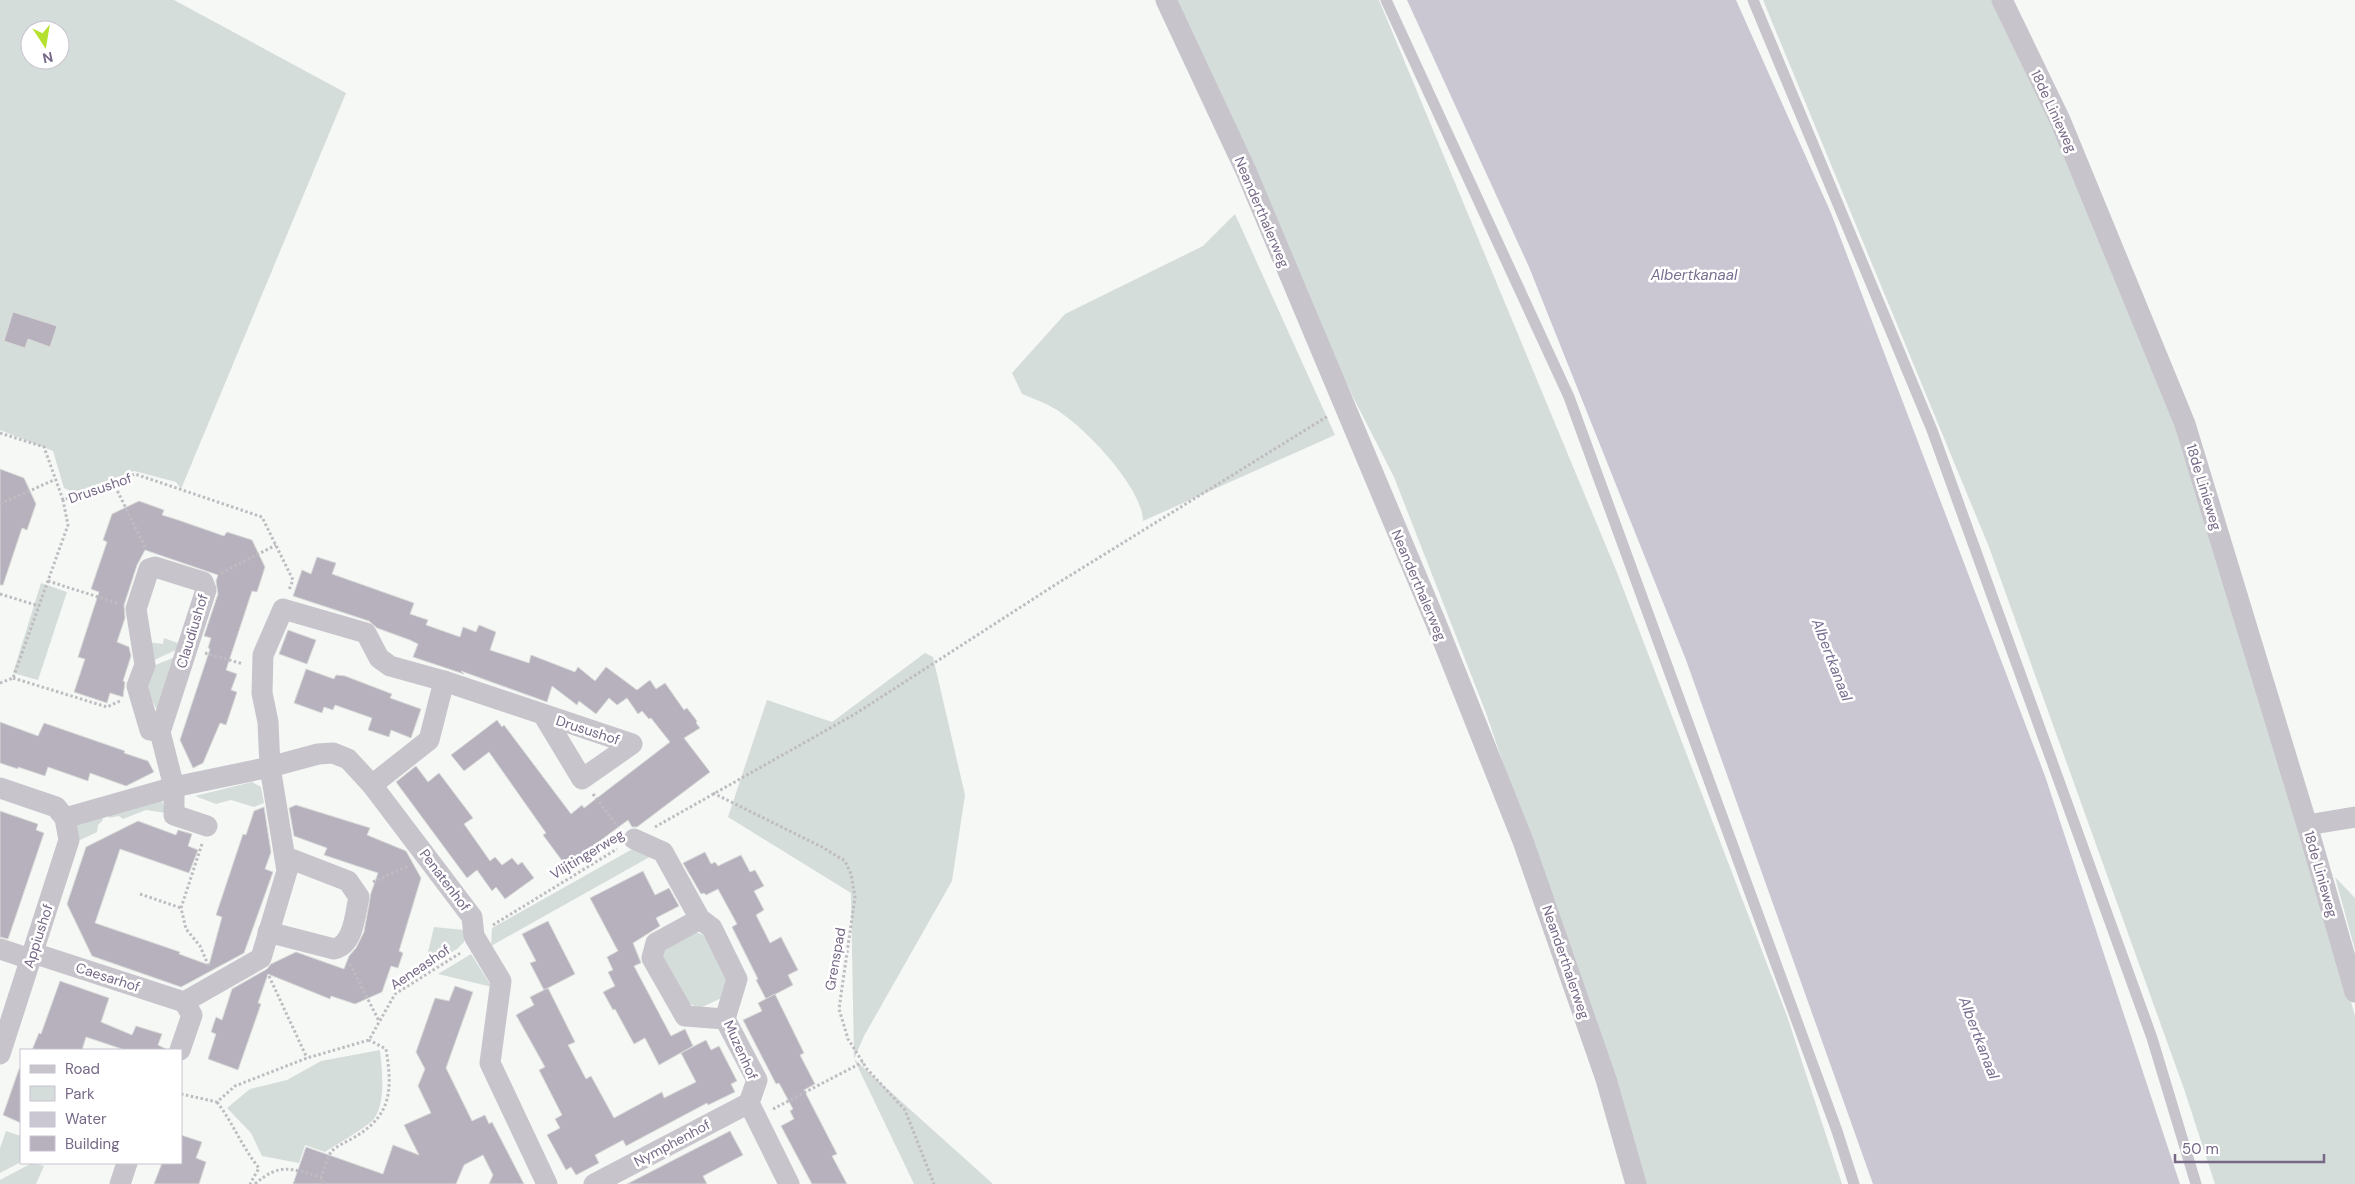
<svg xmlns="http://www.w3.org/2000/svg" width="2355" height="1184" font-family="'DM Sans',sans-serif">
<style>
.green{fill:#d5ddda;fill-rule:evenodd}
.water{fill:#cac7d3}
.building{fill:#b6b1bd;stroke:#d8dad8}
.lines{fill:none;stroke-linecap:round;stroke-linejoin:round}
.path{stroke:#bebcc1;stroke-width:3;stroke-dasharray:2.5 2.5;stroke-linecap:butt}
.service{stroke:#c7c4cb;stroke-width:11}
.minor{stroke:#c7c4cb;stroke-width:21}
.labels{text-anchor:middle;stroke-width:5;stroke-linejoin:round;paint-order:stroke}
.street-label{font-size:14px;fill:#766886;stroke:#fff}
.water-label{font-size:15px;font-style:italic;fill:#786f90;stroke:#fff}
</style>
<rect width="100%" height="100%" fill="#f6f8f6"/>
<g class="green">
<path d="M0,0H174L346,93L181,489L176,482L134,471L74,493L64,488L53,451L0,430ZM30,30H60V60H30Z"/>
<polygon points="1171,0 1379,0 1616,570 1787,1016 1842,1184 1646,1184 1486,713 1394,477 1353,397 1277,238"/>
<polygon points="1763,0 1997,0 2047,108 2191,465 2307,844 2355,1016 2355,1184 2215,1184 2184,1089 1989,547"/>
<path d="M1235,214L1335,435L1143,521C1143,487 1080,421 1050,406C1041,401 1031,398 1022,394L1012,373L1065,314L1203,246Z"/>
<polygon points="41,583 67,592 38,680 13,673"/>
<polygon points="164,638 178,643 176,650 150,662 148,642 163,644"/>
<polygon points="925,653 933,657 965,795 952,881 864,1036 854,1059 993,1184 914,1184 854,1059 851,893 728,817 767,700 832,722"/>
<polygon points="180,655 160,717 144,683 148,668"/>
<polygon points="252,782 261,787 264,803 254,807 231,800 216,804 195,796"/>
<polygon points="161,798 166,813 146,810 123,819 119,816 109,818 108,813"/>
<polygon points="102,814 103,820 98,825 97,832 78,841 76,821"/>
<polygon points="636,847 655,854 491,946 492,928"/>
<polygon points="2335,877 2355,898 2355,950"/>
<polygon points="434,927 464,930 464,942 457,949 424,969"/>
<polygon points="696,932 708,937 730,981 726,996 700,1008 687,1003 663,959 664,950"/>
<polygon points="471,954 492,987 438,974"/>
<path d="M380,1050C382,1069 387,1108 371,1122C357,1133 340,1142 325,1152L305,1145L299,1163L262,1156L251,1133L227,1108L250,1089L287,1080L321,1061Z"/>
<polygon points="6,1131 21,1136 21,1162 0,1173 0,1148"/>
<polygon points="32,1163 44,1166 36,1184 0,1184 0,1180"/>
</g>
<polygon class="water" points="1407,0 1736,0 1831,213 2045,776 2180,1184 1873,1184 1686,660 1529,267"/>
<g class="building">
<polygon points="13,312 57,326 50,347 28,339 25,348 4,341"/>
<polygon points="0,469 24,478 36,504 27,530 22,528 3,585 0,585"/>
<polygon points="139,501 164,510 162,515 178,520 224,536 227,532 252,540 265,567 257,592 252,591 226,670 237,674 231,690 237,692 226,725 220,723 203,763 193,768 180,740 210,649 208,648 211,638 204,636 218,594 216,581 218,575 145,550 137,565 124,605 125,618 117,642 129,647 131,656 123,681 125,682 123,697 110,693 107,703 74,692 85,659 78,657 99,592 91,589 107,542 103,540 112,514"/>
<polygon points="317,557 336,563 332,574 414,603 410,614 428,620 426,625 460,637 463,627 476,632 479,625 496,632 490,650 529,663 531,655 575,672 578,667 595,681 606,667 637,690 650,680 656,689 665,683 684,710 687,708 697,721 696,723 700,728 684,738 710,772 637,827 632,827 628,820 566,866 543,835 546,833 489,752 464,771 451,755 497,720 502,727 504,725 571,814 582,805 584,808 670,742 651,718 649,719 642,711 638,714 627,698 617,705 609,698 596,714 579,701 577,705 552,686 547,702 461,671 464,674 413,657 418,644 410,640 377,628 369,621 293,596 302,570 311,574"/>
<polygon points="288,630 316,640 307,664 279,654"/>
<polygon points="306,669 334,679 336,675 345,676 392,694 390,698 421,709 411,738 391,730 389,737 368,730 372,718 335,705 333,710 324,707 322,713 294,703"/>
<polygon points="0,722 38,736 44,723 125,751 124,753 148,761 154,772 126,786 90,773 88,781 48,767 45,776 18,767 18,769 0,763"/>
<polygon points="416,766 428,782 439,773 473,818 464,824 490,861 495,857 502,865 512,858 518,865 522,862 534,878 505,899 496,887 492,891 477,870 467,878 396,782"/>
<polygon points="296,805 370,828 367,835 406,851 421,878 399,951 403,953 398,968 391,966 382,992 355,1004 331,996 330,999 268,974 258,1003 261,1004 238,1070 208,1059 216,1034 211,1032 216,1017 222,1020 232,989 267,969 271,964 296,952 344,969 349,956 356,948 364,932 371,893 378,873 324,855 327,848 294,836 289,808"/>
<polygon points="264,807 271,852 265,869 273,872 244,953 181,987 92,956 67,904 86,847 138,821 176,835 178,830 192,834 188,846 198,850 189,873 120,849 95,923 180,952 179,954 209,965 222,917 216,915 243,834 246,835 254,811"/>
<polygon points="0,811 38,824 36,830 44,833 8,939 0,937"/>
<polygon points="705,852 711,864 715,862 718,866 741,855 750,872 755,870 764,886 754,891 764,910 756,915 770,943 781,937 798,970 788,975 793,985 766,999 756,980 758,979 732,927 737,924 718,889 706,895 704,893 701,894 683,863"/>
<polygon points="643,871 655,895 669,888 679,906 656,918 660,926 633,943 641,963 634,966 671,1036 685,1029 693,1046 659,1065 645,1038 634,1044 615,1009 613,1010 603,992 615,986 608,972 613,970 607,957 618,951 590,898"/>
<polygon points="548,921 575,974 544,990 530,963 536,961 522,934"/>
<polygon points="60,981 109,998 101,1022 132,1035 136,1026 162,1034 158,1045 168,1050 125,1050 86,1037 82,1050 32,1050 39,1033 41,1034"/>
<polygon points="455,986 473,992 446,1068 472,1121 485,1115 489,1124 492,1122 524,1184 489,1184 493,1175 483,1155 464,1165 456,1184 293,1184 306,1147 383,1174 393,1145 419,1155 404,1125 431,1113 418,1086 425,1069 416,1052 435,998 449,1001"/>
<polygon points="548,988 575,1042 568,1045 586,1079 591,1076 614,1118 662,1092 664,1098 696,1082 681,1053 706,1040 711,1050 719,1046 737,1081 731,1084 735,1092 708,1105 707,1103 626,1146 623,1140 595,1155 599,1163 576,1175 571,1167 566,1170 547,1135 560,1128 555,1119 562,1115 539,1070 545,1067 516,1015 534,1005 530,997"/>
<polygon points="775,994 804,1053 800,1055 815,1084 804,1090 837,1154 832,1156 847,1184 812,1184 781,1126 794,1119 790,1111 793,1109 779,1083 776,1084 743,1020 762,1011 758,1003"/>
<polygon points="19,1069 21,1069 21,1123 3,1115"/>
<polygon points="730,1131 743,1155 703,1176 707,1184 627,1184"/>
<polygon points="181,1135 202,1142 196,1158 206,1162 199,1184 154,1184 162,1163 181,1163"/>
</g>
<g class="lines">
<g class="path">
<polyline points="0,433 44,447 63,500"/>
<polyline points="113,482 146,549"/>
<polyline points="0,504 54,480"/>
<polyline points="221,573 276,545"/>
<polyline points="48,581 117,603"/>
<polyline points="0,594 39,606"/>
<polyline points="205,653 243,664"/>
<polyline points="13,678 107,707 122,700"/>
<polyline points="0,683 13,678 68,525 63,500 135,474 262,517 293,580 289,590"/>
<polyline points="713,793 822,847 845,861 851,874 855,897 839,1009 848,1039 867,1069 905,1110 934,1184"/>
<polyline points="593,794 618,827"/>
<polyline points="655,827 855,714 1058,583 1328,416"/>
<polyline points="202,844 181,908 186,929 200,946 209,967"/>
<polyline points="373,882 408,866"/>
<polyline points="140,894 181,908"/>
<polyline points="493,925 617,849"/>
<polyline points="350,964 379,1021"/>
<polyline points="269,976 307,1058"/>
<polyline points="181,1094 217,1102 235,1086 307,1058 369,1040 395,994 462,952"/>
<path d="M217,1102C233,1123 242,1147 259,1168L250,1184"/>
<polyline points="773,1109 863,1062"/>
<polyline points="321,1177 324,1184"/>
<path d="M255,1184C280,1162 291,1169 321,1177C324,1170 327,1158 331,1152C337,1145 351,1140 358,1135C393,1113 392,1086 386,1049L369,1040"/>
</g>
<g class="service">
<polyline points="1386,0 1569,397 1837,1131 1854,1184"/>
<polyline points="1753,0 1932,430 2152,1038 2196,1184"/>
</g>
<g class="minor">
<polyline points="1166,0 1246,171 1436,623 1523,841 1606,1079 1636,1184"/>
<polyline points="2002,0 2060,120 2185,424 2307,825 2355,992"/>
<polyline points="160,732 150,730 137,686 145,665 136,609 149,569 155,567 203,582 206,590 160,732 174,787 174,815 207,826"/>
<polyline points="372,785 429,740 444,681"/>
<polyline points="0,788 56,807 65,818 69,840 0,1054"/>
<polyline points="65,818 174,787 270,767 318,754 333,753 348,759 372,785 472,917 474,936 501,981 490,1063 547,1184"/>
<polyline points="2307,825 2355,817"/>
<polyline points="634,839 663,852 700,919 712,928 737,979 725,1019 757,1080 749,1103 789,1184"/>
<polyline points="700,919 656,943 652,958 685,1016 725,1019"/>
<path d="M268,932L334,949C354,945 355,914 359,897L348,881L286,857"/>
<polyline points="0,949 30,959"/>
<polyline points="33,953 184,1002 192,1015 180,1050"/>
<polyline points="184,1002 261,958 287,871 270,767 268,722 262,693 263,655 283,609 366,633 379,658 390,666 444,681 632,744 582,779 544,716"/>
<polyline points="120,1184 127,1163"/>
<polyline points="594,1184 749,1103"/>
</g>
</g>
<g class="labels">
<g class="street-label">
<text transform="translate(2054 111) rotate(65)" y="5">18de Linieweg</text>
<text transform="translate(1262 212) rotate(67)" y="5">Neanderthalerweg</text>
<text transform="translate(2204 487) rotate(73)" y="5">18de Linieweg</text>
<text transform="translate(100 488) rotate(-19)" y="5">Drusushof</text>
<text transform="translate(1419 585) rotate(67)" y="5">Neanderthalerweg</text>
<text transform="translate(192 631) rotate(-73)" y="5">Claudiushof</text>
<text transform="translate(588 730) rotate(18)" y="5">Drusushof</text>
<text transform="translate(587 854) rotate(-31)" y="5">Vlijtingerweg</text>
<text transform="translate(2321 874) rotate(74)" y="5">18de Linieweg</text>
<text transform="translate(445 880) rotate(53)" y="5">Penatenhof</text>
<text transform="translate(38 936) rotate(-72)" y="5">Appiushof</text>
<text transform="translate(835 959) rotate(-80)" y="5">Grenspad</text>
<text transform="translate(1566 962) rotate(71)" y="5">Neanderthalerweg</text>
<text transform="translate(420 967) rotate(-34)" y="5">Aeneashof</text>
<text transform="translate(108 977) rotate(18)" y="5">Caesarhof</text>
<text transform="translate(741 1050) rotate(66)" y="5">Muzenhof</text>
<text transform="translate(672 1143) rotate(-28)" y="5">Nymphenhof</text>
</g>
<g class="water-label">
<text x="1694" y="280">Albertkanaal</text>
<text transform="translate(1832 660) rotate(69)" y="5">Albertkanaal</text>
<text transform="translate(1979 1038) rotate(69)" y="5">Albertkanaal</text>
</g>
</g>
<rect x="20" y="1049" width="162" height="115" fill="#ffffff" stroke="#c8c3cf"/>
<rect x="30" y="1065" width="25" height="8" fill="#c7c4cb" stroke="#c8c3cf"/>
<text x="65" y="1074" font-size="15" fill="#766886">Road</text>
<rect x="30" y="1086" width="25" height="15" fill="#d5ddda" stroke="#c8c3cf"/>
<text x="65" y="1099" font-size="15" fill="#766886">Park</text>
<rect x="30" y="1112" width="25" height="15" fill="#cac7d3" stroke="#c8c3cf"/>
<text x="65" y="1124" font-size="15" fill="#766886">Water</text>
<rect x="30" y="1136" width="25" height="15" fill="#b6b1bd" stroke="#c8c3cf"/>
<text x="65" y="1149" font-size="15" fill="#766886">Building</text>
<g transform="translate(45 45) rotate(168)"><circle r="24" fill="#ffffff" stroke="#c8c3cf"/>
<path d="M0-4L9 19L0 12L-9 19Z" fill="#b5e02e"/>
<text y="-8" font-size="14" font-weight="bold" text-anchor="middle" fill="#766886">N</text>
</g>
<path d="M2175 1154v8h149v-8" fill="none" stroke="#766886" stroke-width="2.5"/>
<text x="2182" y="1154" font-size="15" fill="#766886" stroke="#ffffff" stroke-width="4" paint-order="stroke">50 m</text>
</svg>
